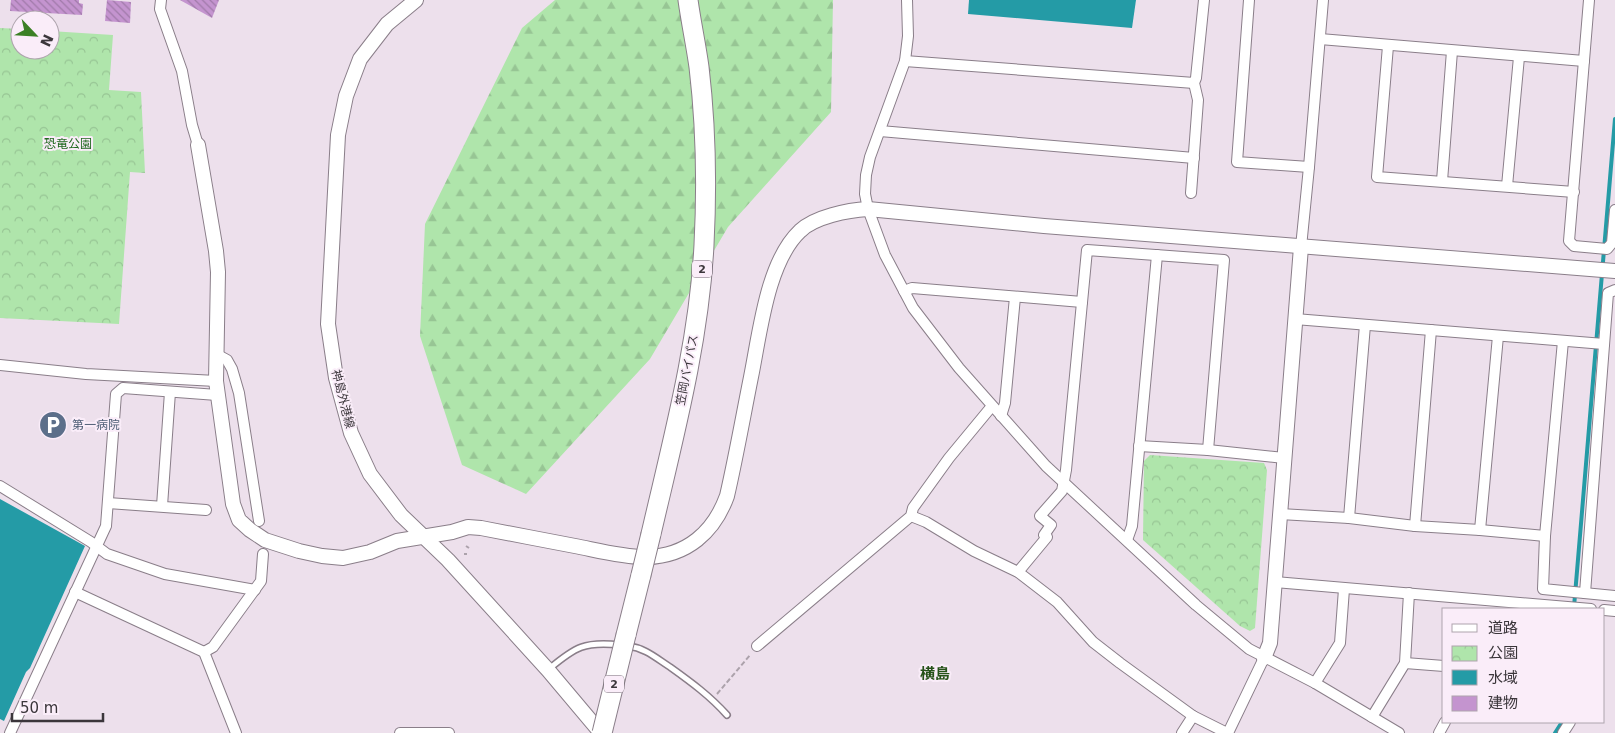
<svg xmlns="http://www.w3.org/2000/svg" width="1615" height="733" font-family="'DejaVu Sans','Noto Sans JP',sans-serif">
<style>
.forest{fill:url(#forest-firs)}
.park{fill:url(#park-crowns)}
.water{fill:#249ba6}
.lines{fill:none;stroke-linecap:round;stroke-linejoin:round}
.stream{stroke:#249ba6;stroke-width:4}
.building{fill:url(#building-back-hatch)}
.lane-casing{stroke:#8a7e89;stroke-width:8}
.street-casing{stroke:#8a7e89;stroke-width:12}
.secondary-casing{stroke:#8a7e89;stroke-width:16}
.highway-casing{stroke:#8a7e89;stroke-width:21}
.path{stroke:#aca2ab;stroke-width:2;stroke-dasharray:5 2.5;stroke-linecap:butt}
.lane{stroke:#fff;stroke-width:5}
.street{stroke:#fff;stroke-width:10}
.secondary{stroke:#fff;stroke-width:14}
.highway{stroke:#fff;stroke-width:19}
.highway-bridge-casing{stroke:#8a7e89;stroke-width:21;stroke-linecap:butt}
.highway-bridge{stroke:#fff;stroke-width:19}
.labels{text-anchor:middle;stroke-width:4;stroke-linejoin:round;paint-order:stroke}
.shield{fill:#faedf9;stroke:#746d74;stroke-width:1}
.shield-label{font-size:11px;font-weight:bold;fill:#3b363b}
.park-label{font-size:12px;fill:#20691f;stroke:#faedf9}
.street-label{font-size:12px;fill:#3b363b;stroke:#faedf9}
.service-label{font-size:12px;fill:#4e5e75;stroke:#faedf9;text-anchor:start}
.quarter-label{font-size:15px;font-weight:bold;fill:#265219;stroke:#faedf9}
</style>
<defs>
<pattern id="forest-firs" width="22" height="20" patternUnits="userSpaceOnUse" patternTransform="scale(1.25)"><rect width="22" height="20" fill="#afe5ab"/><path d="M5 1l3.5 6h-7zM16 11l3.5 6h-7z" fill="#97c594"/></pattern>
<pattern id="park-crowns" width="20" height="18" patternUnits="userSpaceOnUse" patternTransform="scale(1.25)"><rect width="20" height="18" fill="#afe5ab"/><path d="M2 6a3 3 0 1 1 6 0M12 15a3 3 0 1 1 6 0" fill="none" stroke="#97c594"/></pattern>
<pattern id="building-back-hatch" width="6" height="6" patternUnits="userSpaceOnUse" patternTransform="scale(1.25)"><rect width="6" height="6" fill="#c494cf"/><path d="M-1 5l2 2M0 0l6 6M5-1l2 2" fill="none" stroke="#a07aa9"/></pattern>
</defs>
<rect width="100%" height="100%" fill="#ede0ec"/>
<polygon class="forest" points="555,0 833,0 831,112 728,227 650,359 526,494 462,465 420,336 425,224 522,28"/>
<g class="park">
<polygon points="0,28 20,29 20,50 50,50 50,31 113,35 109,90 141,92 145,173 130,172 119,324 0,318"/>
<polygon points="1150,455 1264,463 1267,470 1255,628 1250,631 1240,626 1143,540 1144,461"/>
</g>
<g class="water">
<polygon points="969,0 1136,0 1132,28 968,14"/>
<polygon points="0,499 85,546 30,668 26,672 4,721 0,719"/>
</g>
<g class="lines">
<g class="stream">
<polyline points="1574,607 1615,119"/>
<polyline points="1555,733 1562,722"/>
</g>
</g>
<g class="building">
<polygon points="11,0 79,0 79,3 83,4 82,15 10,11"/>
<polygon points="107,0 131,2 130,23 105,21"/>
<polygon points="180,0 219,0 212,18"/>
</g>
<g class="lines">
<g class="lane-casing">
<g id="lane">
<path d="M628,646C645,648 656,658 670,667C691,682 710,696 727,715"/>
<path d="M549,669C575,647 585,641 620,645"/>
</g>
</g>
<g class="street-casing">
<g id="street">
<polyline points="161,0 160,9 182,71 192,125 198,145"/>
<polyline points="907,0 908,36 905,61 870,157 866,175 865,194 868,209 885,255 913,308 959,368 1046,466 1196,605 1249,649 1315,683 1399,733"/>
<polyline points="1249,0 1237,162 1309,167"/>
<polyline points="1589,0 1569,241 1574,246 1607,249 1612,243 1615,210"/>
<polyline points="1320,39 1584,61"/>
<polyline points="1388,46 1377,177 1574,192"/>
<polyline points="905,61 1194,83"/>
<polyline points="880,131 1194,158"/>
<polyline points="1442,181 1452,51"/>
<polyline points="1507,186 1519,57"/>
<polyline points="1191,193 1198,100 1194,83 1196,78 1204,0"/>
<polyline points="1301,247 1309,167 1323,0"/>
<polyline points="904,291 912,288 1082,302"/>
<polyline points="1295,319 1604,344"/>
<polyline points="1563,341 1545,536 1543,589 1615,596"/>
<polyline points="216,354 227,360 232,369 239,393 259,521"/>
<polyline points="0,365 86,374 216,381"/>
<polyline points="1001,416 1005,403 1015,297"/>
<polyline points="1139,446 1208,450 1284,458"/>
<polyline points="0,486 91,542 107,554 165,574 255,590"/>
<polyline points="108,503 206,510"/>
<polyline points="162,506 170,392"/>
<polyline points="1280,514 1349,518 1415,526 1480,530 1545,536"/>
<polyline points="911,516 926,522 974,551 1018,572 1057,602 1093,642 1120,663 1193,716 1227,733"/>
<polyline points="1349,518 1365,325"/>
<polyline points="1415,526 1431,330"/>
<polyline points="1480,530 1498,336"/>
<polyline points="1127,540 1132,526 1157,255"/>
<polyline points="1018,572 1047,537 1044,535 1051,525 1040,516 1062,491 1066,470 1087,250 1224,260 1208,450"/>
<polyline points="1275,582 1591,609"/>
<polyline points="75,592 204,652 236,733"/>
<polyline points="1585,593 1608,293 1615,290"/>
<polyline points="1604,610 1615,611"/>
<polyline points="757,646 911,516 913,508 949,458 992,406"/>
<polyline points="204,652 213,647 261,581 263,554"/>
<polyline points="1405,663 1444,666"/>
<polyline points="1315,683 1340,643 1344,589"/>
<polyline points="1372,717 1405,663 1409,593"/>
<polyline points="10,733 106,526 116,394 123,388 217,395"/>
<polyline points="400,733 449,733"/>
<polyline points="1182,733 1193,716"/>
<polyline points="1228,733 1264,658"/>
<polyline points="1439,733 1445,722"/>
<polyline points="1563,733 1570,722"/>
</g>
</g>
<g class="secondary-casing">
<g id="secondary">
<polyline points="416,0 387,24 360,59 346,96 338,135 328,324 336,378 351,433 370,474 401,515 448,560 548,670 601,733"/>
<path d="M198,145L216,251L218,272L216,381L233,504L239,520L250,530L265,540L299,551L322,556L343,558L370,552L397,541L452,532L468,527L481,528C512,534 544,540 575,546C596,550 627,558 647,557C687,556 714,532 727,496C736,457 743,417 751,377C760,333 767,262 800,231C814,217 848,210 868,209L1044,226L1615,271"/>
<polyline points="1264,658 1270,643 1301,247"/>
</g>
</g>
<g class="highway-casing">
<g id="highway">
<path d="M651,534C673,439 699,343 704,245C707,186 706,126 699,67C696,45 691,22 688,0"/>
<polyline points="626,635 641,575"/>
</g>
</g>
<g class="path">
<polyline points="466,546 469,548"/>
<polyline points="464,554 467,554"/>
<polyline points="717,694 751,654"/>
</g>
<use href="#lane" class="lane"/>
<use href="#street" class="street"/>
<use href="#secondary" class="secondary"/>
<use href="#highway" class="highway"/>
<g class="highway-bridge-casing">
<g id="highway-bridge">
<polyline points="641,575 651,534"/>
<polyline points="602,733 626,635"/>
</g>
</g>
<use href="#highway-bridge" class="highway-bridge"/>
</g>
<defs>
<g id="parking-disc" transform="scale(1.4375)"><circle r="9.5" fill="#5c6f8a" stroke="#faedf9"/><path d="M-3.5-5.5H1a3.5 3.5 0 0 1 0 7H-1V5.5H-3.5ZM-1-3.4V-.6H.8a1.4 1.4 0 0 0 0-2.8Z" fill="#fff"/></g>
</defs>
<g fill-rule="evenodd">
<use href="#parking-disc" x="53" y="425"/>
</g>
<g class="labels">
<g class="shield">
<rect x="692" y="260.5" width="20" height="17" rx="4"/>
<rect x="604" y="675.5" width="20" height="17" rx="4"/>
</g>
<g class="shield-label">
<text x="702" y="273">2</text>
<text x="614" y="688">2</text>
</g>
<g class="park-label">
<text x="68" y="148">恐竜公園</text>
</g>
<g class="street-label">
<text transform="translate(687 370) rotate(-79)" y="4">笠岡バイパス</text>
<text transform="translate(343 399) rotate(76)" y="4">神島外港線</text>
</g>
<g class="service-label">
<text x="72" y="429">第一病院</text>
</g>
<g class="quarter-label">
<text x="935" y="679">横島</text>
</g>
</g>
<rect x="1442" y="608" width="162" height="115" fill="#faedf9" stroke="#aea4ad"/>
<rect x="1452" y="624" width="25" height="8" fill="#ffffff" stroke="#aea4ad"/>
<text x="1488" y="633" font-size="15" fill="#3b363b">道路</text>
<rect x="1452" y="646" width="25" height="15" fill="url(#park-crowns)" stroke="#aea4ad"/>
<text x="1488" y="658" font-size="15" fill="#3b363b">公園</text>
<rect x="1452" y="670" width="25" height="15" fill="#249ba6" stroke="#aea4ad"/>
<text x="1488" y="683" font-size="15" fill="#3b363b">水域</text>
<rect x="1452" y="696" width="25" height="15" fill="#c494cf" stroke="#aea4ad"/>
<text x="1488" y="708" font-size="15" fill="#3b363b">建物</text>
<g transform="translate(35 35) rotate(115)"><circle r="24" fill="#faedf9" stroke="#aea4ad"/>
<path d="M0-4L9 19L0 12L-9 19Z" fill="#3b8025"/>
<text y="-8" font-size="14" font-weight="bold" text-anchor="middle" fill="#3b363b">N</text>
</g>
<path d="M12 713v8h91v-8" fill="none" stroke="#3b363b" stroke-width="2.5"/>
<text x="20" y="713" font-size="15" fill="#3b363b" stroke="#faedf9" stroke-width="4" paint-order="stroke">50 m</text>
</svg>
